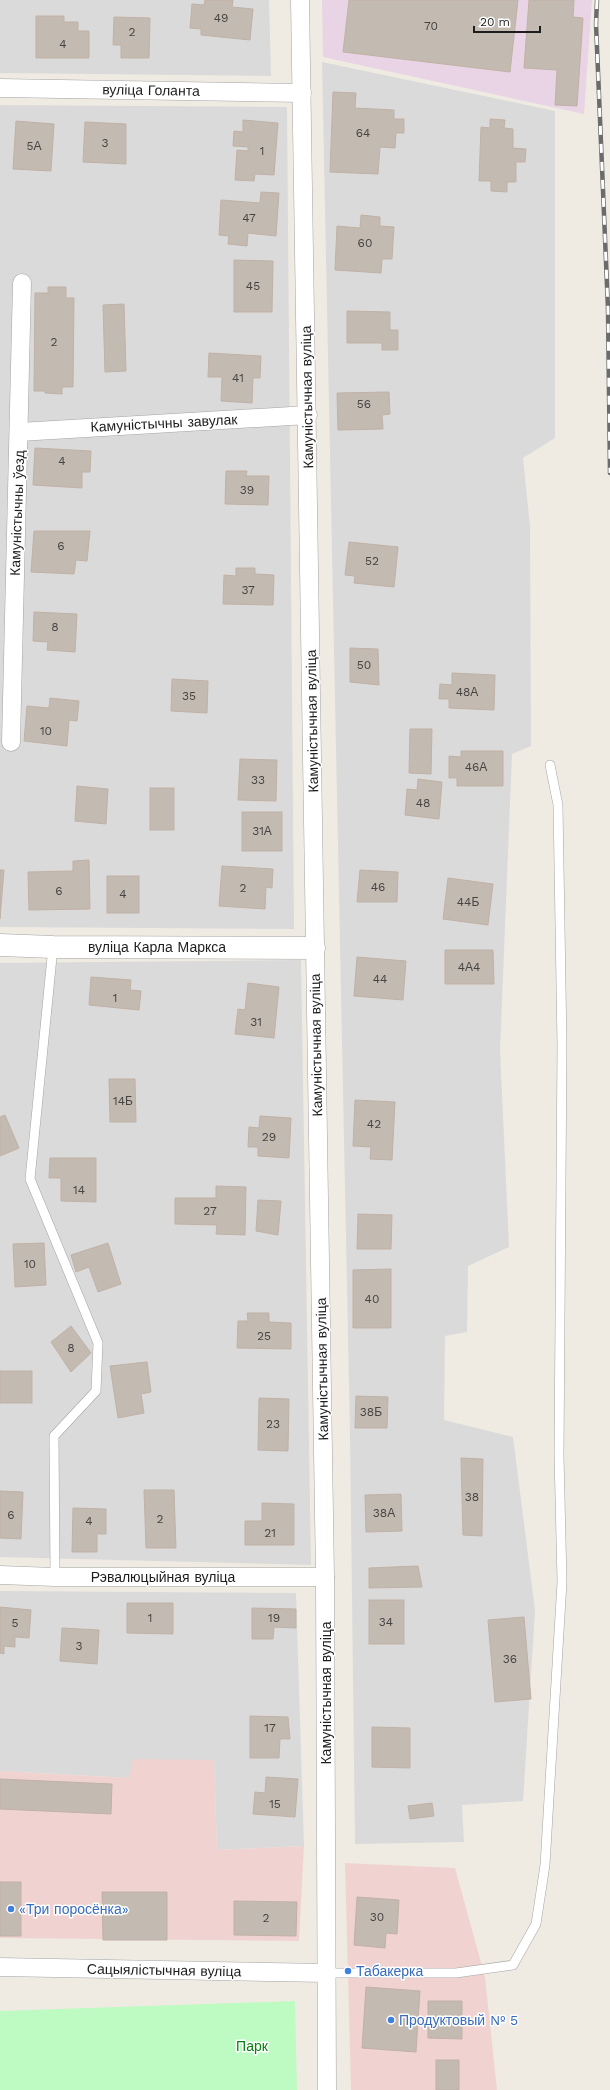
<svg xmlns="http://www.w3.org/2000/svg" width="610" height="2090" font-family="'Work Sans',sans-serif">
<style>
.residential{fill:#dbdada}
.commercial{fill:#f0d3d1}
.industrial{fill:#e8d4e4}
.park{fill:#befbc3}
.building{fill:#c3bab2;stroke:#c1b1a5}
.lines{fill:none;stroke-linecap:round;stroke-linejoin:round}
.service-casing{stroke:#a4a4a4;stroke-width:10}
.minor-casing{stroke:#a4a4a4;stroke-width:19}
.tertiary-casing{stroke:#a4a4a4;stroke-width:23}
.service{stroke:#fff;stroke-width:9}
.minor{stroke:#fff;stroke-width:18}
.tertiary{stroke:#fff;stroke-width:22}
.rail-casing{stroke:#6b6b6b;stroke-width:4.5}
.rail{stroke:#fff;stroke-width:3;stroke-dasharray:9;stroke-linecap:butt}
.shop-dot{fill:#3f7fe0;stroke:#fff;stroke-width:1.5}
.labels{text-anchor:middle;stroke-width:3;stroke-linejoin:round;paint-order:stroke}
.number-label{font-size:12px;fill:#464442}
.street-label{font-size:14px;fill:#1d1d1d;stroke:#fff}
.shop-label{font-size:14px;fill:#366cbe;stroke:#fff;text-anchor:start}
.park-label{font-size:14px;fill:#087e13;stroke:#fff}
</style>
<rect width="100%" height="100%" fill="#efebe3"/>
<g class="residential">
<polygon points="0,0 269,0 271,76 0,73"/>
<polygon points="322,62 555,111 555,438 523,458 530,526 531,746 512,754 500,1050 509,1247 468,1266 467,1332 445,1336 444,1420 513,1437 535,1610 523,1801 462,1805 464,1842 355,1844 350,1434"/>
<polygon points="0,105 287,107 294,929 0,927"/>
<polygon points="301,960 311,1565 0,1557 0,963"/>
<polygon points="0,1591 296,1593 304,1846 217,1850 214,1760 129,1778 0,1771"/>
</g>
<g class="commercial">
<polygon points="133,1759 214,1760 217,1850 304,1846 299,1941 0,1938 0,1771 129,1778"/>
<polygon points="345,1863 455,1868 485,1977 497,2090 351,2090"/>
</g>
<polygon class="industrial" points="322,0 592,0 584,114 323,57"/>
<polygon class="park" points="295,2001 297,2090 0,2090 0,2011"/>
<g class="building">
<polygon points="205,0 233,0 232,7 253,9 250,40 201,35 201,29 190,28 192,4 204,5"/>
<polygon points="349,0 518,0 510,72 343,52"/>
<polygon points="529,0 574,0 573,17 583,18 577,106 555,105 557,70 524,68"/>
<polygon points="36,16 64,16 64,22 78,22 78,31 89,31 89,58 36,58"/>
<polygon points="114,17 150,18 149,58 121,58 121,45 113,45"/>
<polygon points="333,92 356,93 355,108 394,110 394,119 404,119 404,133 396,133 395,148 380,147 378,174 330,172"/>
<polygon points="490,119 505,120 504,128 513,129 513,148 526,149 525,162 516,162 516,182 507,182 507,192 491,191 491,181 479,181 481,127 490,128"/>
<polygon points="243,120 278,123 274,175 255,174 254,181 235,180 237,150 248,151 248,147 233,146 234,131 243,132"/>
<polygon points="16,121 54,124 51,171 13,169"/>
<polygon points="85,122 126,124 126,164 83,162"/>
<polygon points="261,192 279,193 276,236 248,233 247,246 228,244 229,236 219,235 221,200 260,203"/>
<polygon points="361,215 380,217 380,226 394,227 392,259 382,259 381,273 335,270 337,226 360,228"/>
<polygon points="234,260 273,261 272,312 234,312"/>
<polygon points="48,287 66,287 66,298 74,298 73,387 62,387 62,394 45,393 45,391 34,391 35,293 48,293"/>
<polygon points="124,304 126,371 105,372 103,305"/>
<polygon points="347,311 390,312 390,330 398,330 398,350 382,350 382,343 347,343"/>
<polygon points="209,353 261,356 260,378 253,378 252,403 221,401 222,377 208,377"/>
<polygon points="389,392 390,414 382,415 383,429 338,430 337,393"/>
<polygon points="35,448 91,451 90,472 82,472 82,488 33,485"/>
<polygon points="226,471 247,471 246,476 269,476 268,505 225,504"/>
<polygon points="34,531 90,531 87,561 76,560 74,574 31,572"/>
<polygon points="349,542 398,547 394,587 354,583 355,576 345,575"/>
<polygon points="236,568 255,568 255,574 274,575 273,605 223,604 224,575 236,576"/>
<polygon points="34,612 77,614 75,652 47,650 48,642 33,641"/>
<polygon points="350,648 378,649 379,685 350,682"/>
<polygon points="452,673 495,675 494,710 449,708 449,699 439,699 440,684 452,685"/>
<polygon points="172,679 208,681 207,713 171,711"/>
<polygon points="50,698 79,701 77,721 69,720 67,746 24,741 27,706 49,708"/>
<polygon points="410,729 432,729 431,774 409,773"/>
<polygon points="461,751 503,751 503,786 457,786 457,778 449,778 449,756 461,757"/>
<polygon points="240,759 277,760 276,801 238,800"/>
<polygon points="418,779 442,782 439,819 405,815 407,789 417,790"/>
<polygon points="77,786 108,789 106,824 75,821"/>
<rect x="150" y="788" width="24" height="42"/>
<rect x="242" y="812" width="40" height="39"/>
<polygon points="89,860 90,909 29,910 28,872 73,871 73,861"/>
<polygon points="222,866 273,869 272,888 266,887 265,909 219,906"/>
<polygon points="0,870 4,870 0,919"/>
<polygon points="360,870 398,872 397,902 357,902"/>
<rect x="107" y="876" width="32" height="37"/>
<polygon points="448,878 493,884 488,925 443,919"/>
<polygon points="445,950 493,950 494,984 445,984"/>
<polygon points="357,957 406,961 403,1000 354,996"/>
<polygon points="91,977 131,980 130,990 141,991 139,1010 89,1005"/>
<polygon points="248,983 279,987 274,1038 235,1034 238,1009 245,1010"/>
<polygon points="109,1079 135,1079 136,1122 110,1122"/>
<polygon points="355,1100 395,1102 392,1160 370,1159 371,1147 353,1146"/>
<polygon points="5,1115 19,1148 0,1156 0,1117"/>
<polygon points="260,1116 291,1118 289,1158 258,1156 258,1147 248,1147 249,1127 259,1128"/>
<polygon points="50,1158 96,1158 96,1202 61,1201 61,1178 49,1178"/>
<polygon points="216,1186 246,1187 245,1235 216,1234 217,1225 175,1224 175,1198 216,1198"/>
<polygon points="258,1200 281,1201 278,1235 256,1231"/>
<polygon points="358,1214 392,1215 391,1249 357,1249"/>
<polygon points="44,1243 46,1285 15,1287 13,1244"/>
<polygon points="108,1243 121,1284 98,1292 89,1267 76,1272 71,1255"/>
<polygon points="391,1269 391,1328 353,1328 353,1270"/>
<polygon points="247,1313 269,1313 269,1322 291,1323 291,1349 237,1348 238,1321 248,1321"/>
<polygon points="71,1326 91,1353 71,1372 51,1342"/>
<polygon points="147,1362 151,1392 141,1394 144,1413 118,1418 110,1366"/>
<rect x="0" y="1371" width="32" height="32"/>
<polygon points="356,1396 388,1397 387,1428 355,1428"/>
<polygon points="259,1398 289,1399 288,1451 258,1450"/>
<polygon points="461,1458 483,1459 482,1536 463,1535"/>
<polygon points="144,1490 174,1490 176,1548 146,1548"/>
<polygon points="0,1491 23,1492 21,1539 0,1538"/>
<polygon points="401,1494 402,1531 366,1532 365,1495"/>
<polygon points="262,1503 294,1504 294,1545 245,1545 245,1521 262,1521"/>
<polygon points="73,1508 106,1509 106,1534 97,1534 97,1552 72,1552"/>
<polygon points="418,1566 422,1587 369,1588 369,1568"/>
<rect x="369" y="1600" width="35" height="44"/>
<polygon points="127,1603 173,1603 173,1634 127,1633"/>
<polygon points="0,1607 31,1610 29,1638 15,1637 15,1647 4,1646 4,1654 0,1653"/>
<polygon points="252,1608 296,1609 296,1628 274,1627 273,1639 252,1639"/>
<polygon points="524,1617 531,1699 495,1702 488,1620"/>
<polygon points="62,1628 99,1630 97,1664 60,1661"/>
<polygon points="250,1716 288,1717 290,1739 280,1739 279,1758 250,1758"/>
<polygon points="372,1727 410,1728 410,1768 372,1767"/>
<polygon points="266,1777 298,1779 295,1817 253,1814 255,1792 265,1793"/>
<polygon points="0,1779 112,1784 111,1814 0,1809"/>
<polygon points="432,1803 434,1816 410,1819 408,1806"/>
<rect x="0" y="1882" width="21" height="54"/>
<polygon points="102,1892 167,1892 167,1940 103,1940"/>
<polygon points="357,1897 399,1900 397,1934 386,1933 385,1948 354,1945"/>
<polygon points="234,1901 297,1902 296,1936 234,1935"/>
<polygon points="366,1987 420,1991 416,2052 362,2048"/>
<polygon points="428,2001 462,2001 462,2039 428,2038"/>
<rect x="436" y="2060" width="23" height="30"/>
</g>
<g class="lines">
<g class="service-casing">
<g id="service">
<polyline points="53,947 30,1179 98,1343 96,1391 54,1436 55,1577"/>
<polyline points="327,1973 456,1973 513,1965 536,1924 545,1865 562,1582 559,1455 562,1045 558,805 550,765"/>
</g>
</g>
<g class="minor-casing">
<g id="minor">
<polyline points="300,0 325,1577 327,2090"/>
<polyline points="0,88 302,93"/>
<polyline points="19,432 308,415"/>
<polyline points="11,742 22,283"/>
<polyline points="0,1575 55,1577 325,1577"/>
<polyline points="0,1967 327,1973"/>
</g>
</g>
<g class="tertiary-casing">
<polyline id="tertiary" points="0,945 53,947 314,948"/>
</g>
<use href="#service" class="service"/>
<use href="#minor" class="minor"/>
<use href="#tertiary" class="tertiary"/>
<g class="rail-casing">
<polyline id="rail" points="597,0 596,24 608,309 610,473"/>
</g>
<use href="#rail" class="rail"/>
</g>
<g class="shop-dot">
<circle cx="11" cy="1909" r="4"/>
<circle cx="348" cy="1971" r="4"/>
<circle cx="391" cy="2020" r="4"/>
</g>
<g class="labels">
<g class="number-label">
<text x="221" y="22">49</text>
<text x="431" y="30">70</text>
<text x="132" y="36">2</text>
<text x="63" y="48">4</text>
<text x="363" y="137">64</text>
<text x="105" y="147">3</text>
<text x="34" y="150">5А</text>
<text x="262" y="155">1</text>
<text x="249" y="222">47</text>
<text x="365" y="247">60</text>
<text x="253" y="290">45</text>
<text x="54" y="346">2</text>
<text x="238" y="382">41</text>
<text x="364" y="408">56</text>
<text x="62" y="465">4</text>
<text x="247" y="494">39</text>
<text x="61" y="550">6</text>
<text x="372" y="565">52</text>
<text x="248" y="594">37</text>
<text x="55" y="631">8</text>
<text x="364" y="669">50</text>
<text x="467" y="696">48А</text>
<text x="189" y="700">35</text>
<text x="46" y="735">10</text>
<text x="476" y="771">46А</text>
<text x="258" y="784">33</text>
<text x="423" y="807">48</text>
<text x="262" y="835">31А</text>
<text x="378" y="891">46</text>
<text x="243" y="892">2</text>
<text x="59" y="895">6</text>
<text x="123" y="898">4</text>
<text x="468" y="906">44Б</text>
<text x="469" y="971">4А4</text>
<text x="380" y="983">44</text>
<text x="115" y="1002">1</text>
<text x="256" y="1026">31</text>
<text x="123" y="1105">14Б</text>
<text x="374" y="1128">42</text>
<text x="269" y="1141">29</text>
<text x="79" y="1194">14</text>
<text x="210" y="1215">27</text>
<text x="30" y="1268">10</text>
<text x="372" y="1303">40</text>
<text x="264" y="1340">25</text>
<text x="71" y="1352">8</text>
<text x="371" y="1416">38Б</text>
<text x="273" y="1428">23</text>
<text x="472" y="1501">38</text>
<text x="384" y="1517">38А</text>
<text x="11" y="1519">6</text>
<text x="160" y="1523">2</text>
<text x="89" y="1525">4</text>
<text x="270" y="1537">21</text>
<text x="150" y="1622">1</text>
<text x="274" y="1622">19</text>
<text x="386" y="1626">34</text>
<text x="15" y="1627">5</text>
<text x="79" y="1650">3</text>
<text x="510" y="1663">36</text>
<text x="270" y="1732">17</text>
<text x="275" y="1808">15</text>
<text x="377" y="1921">30</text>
<text x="266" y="1922">2</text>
</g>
<g class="street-label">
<text transform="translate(151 90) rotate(1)" y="5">вуліца Голанта</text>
<text transform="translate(307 397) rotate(-91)" y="5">Камуністычная вуліца</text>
<text transform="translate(164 423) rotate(-3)" y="5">Камуністычны завулак</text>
<text transform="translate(17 513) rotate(-88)" y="5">Камуністычны ўезд</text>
<text transform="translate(312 721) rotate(-91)" y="5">Камуністычная вуліца</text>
<text x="157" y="952">вуліца Карла Маркса</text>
<text transform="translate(316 1045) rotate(-91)" y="5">Камуністычная вуліца</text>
<text transform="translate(322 1369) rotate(-91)" y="5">Камуністычная вуліца</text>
<text x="163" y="1582">Рэвалюцыйная вуліца</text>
<text transform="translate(326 1693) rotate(-90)" y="5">Камуністычная вуліца</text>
<text transform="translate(164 1970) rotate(1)" y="5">Сацыялістычная вуліца</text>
</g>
<g class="shop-label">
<text x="19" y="1914">«Три поросёнка»</text>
<text x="356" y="1976">Табакерка</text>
<text x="399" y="2025">Продуктовый № 5</text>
</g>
<g class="park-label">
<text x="252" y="2051">Парк</text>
</g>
</g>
<path d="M474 26v6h66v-6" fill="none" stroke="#1d1d1d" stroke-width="2"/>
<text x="480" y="26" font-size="12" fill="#1d1d1d" stroke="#ffffff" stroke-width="3" paint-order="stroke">20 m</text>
</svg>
